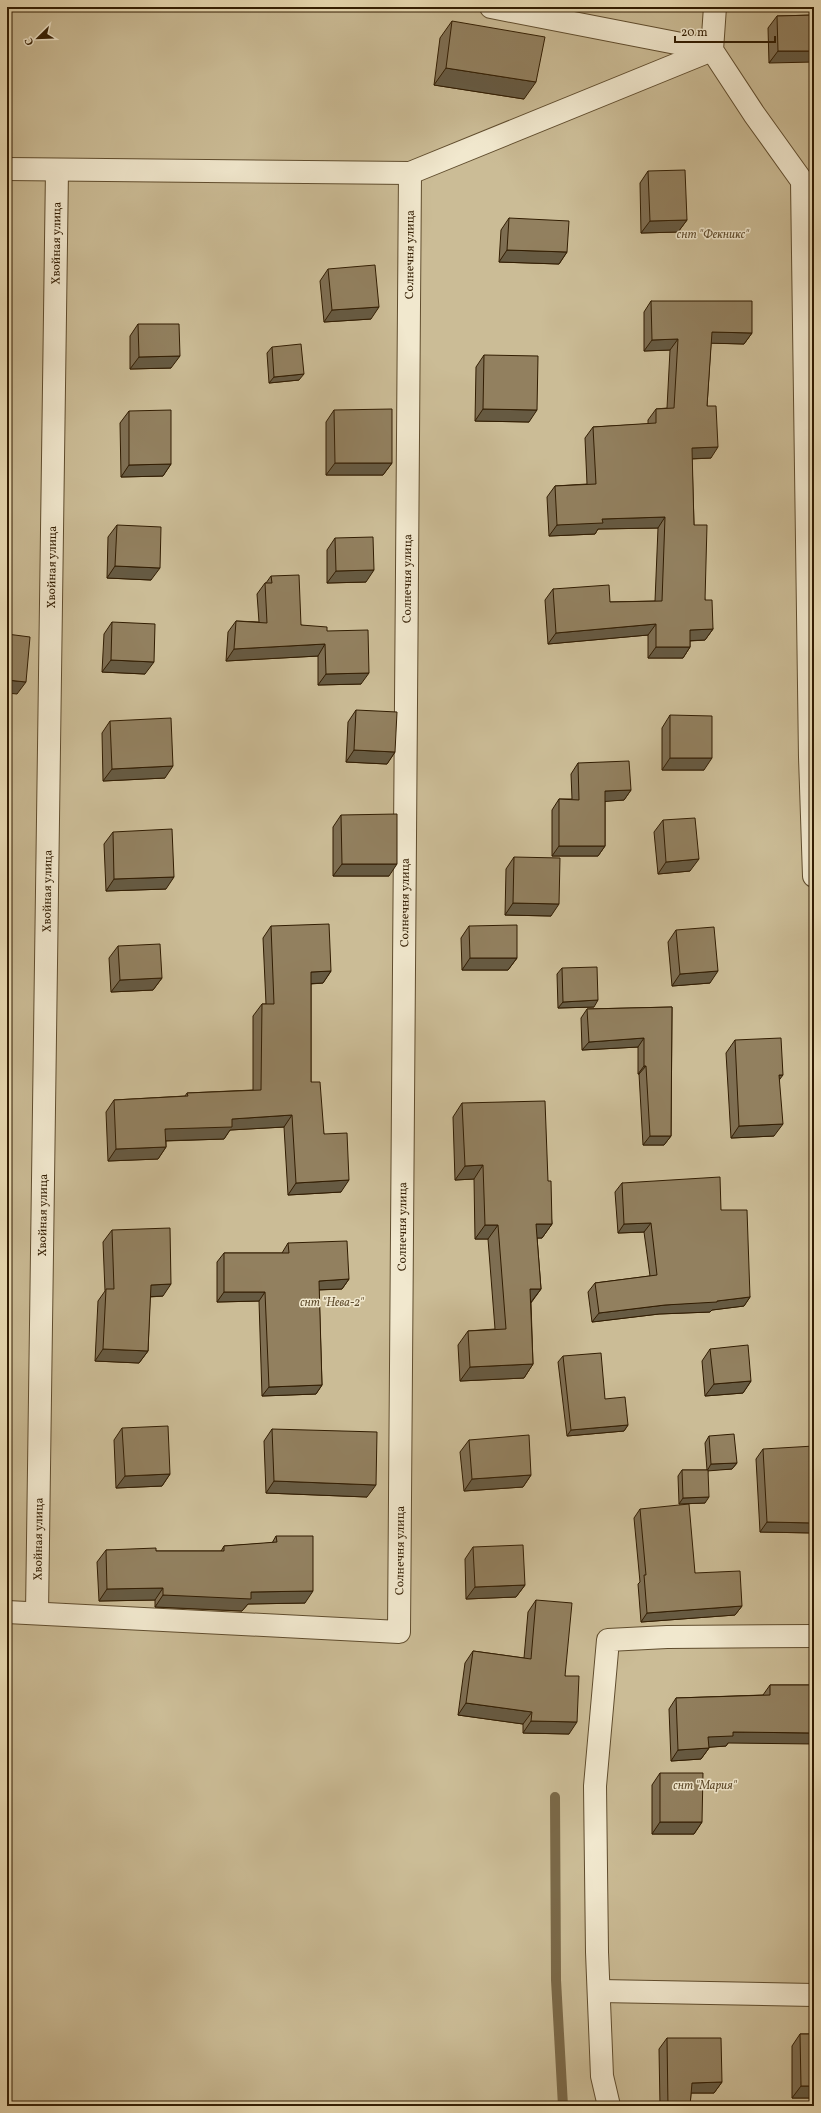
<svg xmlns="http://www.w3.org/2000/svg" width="821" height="2113" font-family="Vollkorn,serif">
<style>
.green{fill:#cbbc96;stroke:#7e6c4c}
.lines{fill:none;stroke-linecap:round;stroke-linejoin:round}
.stream{stroke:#7b6948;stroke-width:10}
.minor-casing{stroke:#604d2e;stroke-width:24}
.minor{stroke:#f1e8ce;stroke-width:22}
.wall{fill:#7e6e52;stroke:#321d02}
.shaded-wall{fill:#665a42;stroke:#321d02}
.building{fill:#92805f;stroke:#321d02}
.labels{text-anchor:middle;stroke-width:3;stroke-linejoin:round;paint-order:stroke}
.park-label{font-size:12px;font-style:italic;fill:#604d2e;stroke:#f1e8ce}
.street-label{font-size:12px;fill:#321d02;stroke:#f1e8ce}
</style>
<rect width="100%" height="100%" fill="#eadcb4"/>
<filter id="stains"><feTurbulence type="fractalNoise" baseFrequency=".005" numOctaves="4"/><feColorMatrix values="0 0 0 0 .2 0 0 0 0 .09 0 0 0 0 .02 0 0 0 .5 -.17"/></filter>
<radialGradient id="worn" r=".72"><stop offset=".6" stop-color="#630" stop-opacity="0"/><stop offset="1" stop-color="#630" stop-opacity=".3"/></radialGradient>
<rect class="green" x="7" y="7" width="807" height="2099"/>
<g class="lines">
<polyline class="stream" points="555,1797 556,1980 563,2106"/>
<g class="minor-casing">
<g id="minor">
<polyline points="491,7 712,50"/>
<polyline points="715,7 712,50 754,114 802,181 810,757 814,876"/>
<polyline points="7,169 410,173 712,50"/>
<path id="s1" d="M7,1612L399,1632L410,173"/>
<path id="s2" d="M37,1613L57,170"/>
<polyline points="600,1991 814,1995"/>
<polyline points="609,2106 602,2076 597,1952 595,1786 608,1640 667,1637 814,1636"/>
</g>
</g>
<use href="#minor" class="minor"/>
</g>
<g class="wall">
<polygon points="814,15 769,63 768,28 777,16"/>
<polygon points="452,21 524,99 434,85 440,38"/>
<polygon points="648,171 687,220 678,232 641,233 640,183"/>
<polygon points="509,218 567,252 559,264 499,262 501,230"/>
<polygon points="328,269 371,319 324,322 320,281"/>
<polygon points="651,301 752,333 744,344 711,343 707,406 711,458 692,459 694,525 705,600 713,629 705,640 690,641 690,647 683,658 648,658 648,635 548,644 545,600 553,589 610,602 655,601 658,528 598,529 595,534 549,536 547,497 555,486 587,484 585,438 593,427 648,424 648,420 656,409 667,408 670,350 644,351 644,312"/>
<polygon points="138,324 171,368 130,369 130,336"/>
<polygon points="272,347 299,380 269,383 267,353"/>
<polygon points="484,355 529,422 475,421 476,367"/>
<polygon points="334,410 392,463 383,475 326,475 326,422"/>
<polygon points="129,411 171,464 163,476 121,477 120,423"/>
<polygon points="117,525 151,580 107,578 108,537"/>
<polygon points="335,538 366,582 327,583 327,550"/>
<polygon points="271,576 301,625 327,631 361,684 318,685 318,656 226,661 228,632 236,621 259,622 257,594 265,583 266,583"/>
<polygon points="112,622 145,674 102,672 104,634"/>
<polygon points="356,710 395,752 387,764 346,762 348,722"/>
<polygon points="670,715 704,770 662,770 662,728"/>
<polygon points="110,721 165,778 103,781 102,733"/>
<polygon points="578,763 631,790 624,800 605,801 605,846 598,856 552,856 552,810 559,799 572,799 571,774"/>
<polygon points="341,815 389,876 333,876 333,827"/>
<polygon points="663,820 690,871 658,874 654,832"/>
<polygon points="113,832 166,889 106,891 104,844"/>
<polygon points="514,857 551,916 505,915 506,869"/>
<polygon points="271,926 331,971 323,983 311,984 311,1082 324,1134 341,1192 288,1195 284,1127 230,1130 224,1139 166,1141 166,1147 158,1159 108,1161 106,1112 114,1100 185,1096 187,1093 253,1090 253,1016 262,1004 266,1004 263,938"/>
<polygon points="469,926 517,958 508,970 462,970 461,938"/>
<polygon points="676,930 710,983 672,986 668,942"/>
<polygon points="118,946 162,978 153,990 111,992 109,958"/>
<polygon points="562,968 594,1007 558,1008 557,974"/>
<polygon points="672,1007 671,1136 664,1145 643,1145 639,1074 638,1074 638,1047 582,1050 581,1018 587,1009"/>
<polygon points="735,1040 774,1136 731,1138 726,1053"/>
<polygon points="462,1103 548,1181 552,1224 542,1238 537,1238 541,1289 531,1303 533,1364 524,1378 460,1381 458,1345 468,1331 495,1329 488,1239 475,1239 474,1179 455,1180 453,1117"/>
<polygon points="622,1183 721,1210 750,1297 744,1306 712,1310 710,1312 659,1314 592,1322 588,1292 595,1283 650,1276 644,1232 618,1233 615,1192"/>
<polygon points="112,1230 163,1296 150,1297 148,1351 139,1363 95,1361 98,1301 105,1291 103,1242"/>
<polygon points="288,1243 349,1279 342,1289 319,1290 322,1385 316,1394 262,1396 259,1301 217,1302 217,1262 224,1253 282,1253"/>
<polygon points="710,1349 751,1381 743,1393 705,1396 702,1361"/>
<polygon points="563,1356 605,1399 628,1425 624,1431 567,1436 558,1362"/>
<polygon points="122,1428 170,1474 162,1486 116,1488 114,1440"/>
<polygon points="272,1429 367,1497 266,1493 264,1441"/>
<polygon points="709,1436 737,1463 732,1469 708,1470 705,1503 679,1504 678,1476 682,1470 707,1470 705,1443"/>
<polygon points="469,1440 531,1475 523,1487 464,1491 460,1452"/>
<polygon points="763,1449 814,1533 760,1532 756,1459"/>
<polygon points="640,1509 695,1573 742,1606 735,1615 641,1622 638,1584 640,1582 634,1518"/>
<polygon points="276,1536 305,1603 248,1604 242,1611 155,1607 155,1600 99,1601 97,1562 106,1550 156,1551 221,1551 224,1546 272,1543"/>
<polygon points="473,1547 525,1585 516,1597 466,1599 465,1559"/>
<polygon points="536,1600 565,1676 569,1734 523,1733 523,1724 458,1715 465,1663 473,1651 524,1658 528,1612"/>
<polygon points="770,1685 814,1685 728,1743 726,1746 709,1747 709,1748 701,1759 671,1761 669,1709 676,1698 763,1695"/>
<polygon points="660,1773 702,1822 694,1834 652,1834 652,1785"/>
<polygon points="814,1802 814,1830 810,1829 813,1803"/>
<polygon points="800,2034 814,2034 814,2098 792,2098 792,2046"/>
<polygon points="667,2038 722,2082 714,2093 691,2093 690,2106 660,2106 659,2049"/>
</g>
<g class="shaded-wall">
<polygon points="778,51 814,51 814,62 769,63"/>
<polygon points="446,68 536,82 524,99 434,85"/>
<polygon points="687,220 678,232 641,233 650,221"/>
<polygon points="507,250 567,252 559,264 499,262"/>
<polygon points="379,307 371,319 324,322 332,310"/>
<polygon points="712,332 752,333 744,344 704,343"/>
<polygon points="678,339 670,350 644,351 652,340"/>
<polygon points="180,356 171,368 130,369 139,357"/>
<polygon points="304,374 299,380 269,383 274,377"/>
<polygon points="483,409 537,410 529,422 475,421"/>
<polygon points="718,447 711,458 684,459 692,448"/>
<polygon points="335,463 392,463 383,475 326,475"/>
<polygon points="171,464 163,476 121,477 129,465"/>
<polygon points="665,517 658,528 598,529 595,534 549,536 557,525 602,519"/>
<polygon points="115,566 160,568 151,580 107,578"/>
<polygon points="374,570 366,582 327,583 336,571"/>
<polygon points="656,624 648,635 548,644 556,633"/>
<polygon points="713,629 705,640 683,641 690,630"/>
<polygon points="325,644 318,656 226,661 234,649"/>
<polygon points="656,647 690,647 683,658 648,658"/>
<polygon points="111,660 154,662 145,674 102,672"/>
<polygon points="369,673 361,684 318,685 326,674"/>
<polygon points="7,680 26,682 17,694 7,693"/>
<polygon points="354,750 395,752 387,764 346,762"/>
<polygon points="670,758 712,758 704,770 662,770"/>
<polygon points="173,766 165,778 103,781 112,769"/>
<polygon points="631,790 624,800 598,802 605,791"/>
<polygon points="559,846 605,846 598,856 552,856"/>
<polygon points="699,859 690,871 658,874 666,862"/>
<polygon points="342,864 397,864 389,876 333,876"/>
<polygon points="174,877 166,889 106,891 114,879"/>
<polygon points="513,903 559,904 551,916 505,915"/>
<polygon points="470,958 517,958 508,970 462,970"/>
<polygon points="331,971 323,983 303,984 311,972"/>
<polygon points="718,971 710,983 672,986 680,974"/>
<polygon points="162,978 153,990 111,992 120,980"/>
<polygon points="598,1000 594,1007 558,1008 563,1002"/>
<polygon points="644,1038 638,1047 582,1050 589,1042"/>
<polygon points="644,1066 646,1066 639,1074 638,1074"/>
<polygon points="779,1075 783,1075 774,1087"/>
<polygon points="292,1115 284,1127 230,1130 224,1139 157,1141 165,1129 232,1119"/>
<polygon points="783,1124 774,1136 731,1138 739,1126"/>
<polygon points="650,1136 671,1136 664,1145 643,1145"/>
<polygon points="166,1147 158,1159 108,1161 116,1149"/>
<polygon points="483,1165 474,1179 455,1180 465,1166"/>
<polygon points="349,1180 341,1192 288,1195 296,1183"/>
<polygon points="651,1223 644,1232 618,1233 624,1224"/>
<polygon points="536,1224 552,1224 542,1238 526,1238"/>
<polygon points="485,1225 498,1225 488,1239 475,1239"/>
<polygon points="349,1279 342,1289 312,1290 319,1281"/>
<polygon points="171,1284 163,1296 143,1297 151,1285"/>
<polygon points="530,1289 541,1289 531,1302 520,1303"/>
<polygon points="224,1292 265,1292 259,1301 217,1302"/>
<polygon points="750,1297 744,1306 712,1310 710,1312 659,1314 592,1322 599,1313 665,1305 717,1301"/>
<polygon points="103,1349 148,1351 139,1363 95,1361"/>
<polygon points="533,1364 524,1378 460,1381 470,1367"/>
<polygon points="751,1381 743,1393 705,1396 714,1384"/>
<polygon points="322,1385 316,1394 262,1396 269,1387"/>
<polygon points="628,1425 624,1431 567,1436 571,1430"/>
<polygon points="737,1463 732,1469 707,1471 711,1464"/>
<polygon points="170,1474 162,1486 116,1488 125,1476"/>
<polygon points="531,1475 523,1487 464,1491 472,1479"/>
<polygon points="274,1481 376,1485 367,1497 266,1493"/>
<polygon points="709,1497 705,1503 679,1504 683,1498"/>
<polygon points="767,1522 814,1523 814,1533 760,1532"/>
<polygon points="525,1585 516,1597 466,1599 475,1587"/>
<polygon points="163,1588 155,1600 99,1601 107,1589"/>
<polygon points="313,1591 305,1603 248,1604 242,1611 155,1607 163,1595 251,1592"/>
<polygon points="742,1606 735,1615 641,1622 647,1613"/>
<polygon points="466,1703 532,1712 523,1724 458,1715"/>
<polygon points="531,1721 577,1722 569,1734 523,1733"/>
<polygon points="733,1732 814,1733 814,1744 728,1743 726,1746 700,1748 708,1737"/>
<polygon points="709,1748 701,1759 671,1761 678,1750"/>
<polygon points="660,1822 702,1822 694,1834 652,1834"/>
<polygon points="814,1823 814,1830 810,1829"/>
<polygon points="722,2082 714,2093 684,2093 692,2083"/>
<polygon points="801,2086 814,2086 814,2098 792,2098"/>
</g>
<g class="building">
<polygon points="814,15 814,51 778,51 777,16"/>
<polygon points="452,21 545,37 536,82 446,68"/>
<polygon points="685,170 687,220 650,221 648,171"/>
<polygon points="509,218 569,221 567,252 507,250"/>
<polygon points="375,265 379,307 332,310 328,269"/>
<polygon points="651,301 752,301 752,333 712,332 707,406 716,406 718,447 692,448 694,525 707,525 705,600 712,600 713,629 690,630 690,647 656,647 656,624 556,633 553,589 609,585 610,602 662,601 665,517 602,519 603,523 557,525 555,486 596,484 593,427 656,423 656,409 674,408 678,339 652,340"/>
<polygon points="138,324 179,324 180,356 139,357"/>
<polygon points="301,344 304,374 274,377 272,347"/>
<polygon points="484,355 538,356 537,410 483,409"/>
<polygon points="392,409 392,463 335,463 334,410"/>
<polygon points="171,410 171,464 129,465 129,411"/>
<polygon points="117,525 161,527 160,568 115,566"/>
<polygon points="373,537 374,570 336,571 335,538"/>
<polygon points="299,575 301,625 327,627 327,631 368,630 369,673 326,674 325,644 234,649 236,621 267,623 265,583 272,583 271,576"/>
<polygon points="112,622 155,624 154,662 111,660"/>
<polygon points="7,634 30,637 26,682 7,680"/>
<polygon points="356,710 397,712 395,752 354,750"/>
<polygon points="670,715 712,716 712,758 670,758"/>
<polygon points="171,718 173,766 112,769 110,721"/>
<polygon points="629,761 631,790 605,791 605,846 559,846 559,799 579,800 578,763"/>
<polygon points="397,814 397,864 342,864 341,815"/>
<polygon points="695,818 699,859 666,862 663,820"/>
<polygon points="172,829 174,877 114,879 113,832"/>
<polygon points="514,857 560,858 559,904 513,903"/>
<polygon points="329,924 331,971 311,972 311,1082 320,1082 324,1134 347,1133 349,1180 296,1183 292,1115 232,1119 232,1127 165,1129 166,1147 116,1149 114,1100 188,1096 187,1093 261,1090 262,1004 274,1004 271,926"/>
<polygon points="517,925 517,958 470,958 469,926"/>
<polygon points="714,927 718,971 680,974 676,930"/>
<polygon points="160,944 162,978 120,980 118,946"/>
<polygon points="597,967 598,1000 563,1002 562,968"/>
<polygon points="672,1007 671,1136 650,1136 646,1066 644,1066 644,1038 589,1042 587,1009"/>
<polygon points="781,1038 783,1075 779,1075 783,1124 739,1126 735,1040"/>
<polygon points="545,1101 548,1181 551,1181 552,1224 536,1224 541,1289 530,1289 533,1364 470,1367 468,1331 506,1329 498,1225 485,1225 483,1165 465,1166 462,1103"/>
<polygon points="720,1177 721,1210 747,1210 750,1297 717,1301 717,1302 665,1305 599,1313 595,1283 657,1275 651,1223 624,1224 622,1183"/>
<polygon points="170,1228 171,1284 151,1285 148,1351 103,1349 106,1289 114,1289 112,1230"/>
<polygon points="347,1241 349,1279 319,1281 322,1385 269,1387 265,1292 224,1292 224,1253 289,1253 288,1243"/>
<polygon points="748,1345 751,1381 714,1384 710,1349"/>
<polygon points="601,1353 605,1399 625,1397 628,1425 571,1430 563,1356"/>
<polygon points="168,1426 170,1474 125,1476 122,1428"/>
<polygon points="272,1429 377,1432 376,1485 274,1481"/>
<polygon points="734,1434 737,1463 711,1464 709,1436"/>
<polygon points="529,1435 531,1475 472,1479 469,1440"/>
<polygon points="814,1446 814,1523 767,1522 763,1449"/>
<polygon points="682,1470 708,1470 709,1497 683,1498"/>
<polygon points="689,1504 695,1573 740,1571 742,1606 647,1613 644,1575 646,1575 640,1509"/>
<polygon points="276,1536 313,1536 313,1591 251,1592 251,1599 163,1595 163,1588 107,1589 106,1550 156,1548 156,1551 224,1551 224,1546 277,1542"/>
<polygon points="523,1545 525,1585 475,1587 473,1547"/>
<polygon points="536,1600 572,1603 565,1676 579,1676 577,1722 531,1721 532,1712 466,1703 473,1651 531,1659"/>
<polygon points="770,1685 814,1685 814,1733 733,1732 733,1736 708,1737 709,1748 678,1750 676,1698 770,1695"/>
<polygon points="660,1773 703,1773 702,1822 660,1822"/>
<polygon points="800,2034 814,2034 814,2086 801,2086"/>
<polygon points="667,2038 721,2038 722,2082 692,2083 690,2106 668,2106"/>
</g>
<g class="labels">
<g class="park-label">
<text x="713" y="238">снт "Фекникс"</text>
<text x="332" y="1306">снт "Нева-2"</text>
<text x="705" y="1789">снт "Мария"</text>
</g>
<g class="street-label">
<text dy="4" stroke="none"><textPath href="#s2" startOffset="1370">Хвойная улица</textPath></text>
<text dy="4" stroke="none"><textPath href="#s1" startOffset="1770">Солнечня улица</textPath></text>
<text dy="4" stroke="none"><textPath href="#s2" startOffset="1046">Хвойная улица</textPath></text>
<text dy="4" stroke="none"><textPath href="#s1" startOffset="1446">Солнечня улица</textPath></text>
<text dy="4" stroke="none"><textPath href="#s2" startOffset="722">Хвойная улица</textPath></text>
<text dy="4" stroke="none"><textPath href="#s1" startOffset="1122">Солнечня улица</textPath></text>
<text dy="4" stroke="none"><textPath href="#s2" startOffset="398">Хвойная улица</textPath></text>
<text dy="4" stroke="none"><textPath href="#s1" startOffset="798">Солнечня улица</textPath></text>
<text dy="4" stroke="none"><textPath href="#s2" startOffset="74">Хвойная улица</textPath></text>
<text dy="4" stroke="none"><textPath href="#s1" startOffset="474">Солнечня улица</textPath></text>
</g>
</g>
<rect width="821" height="2113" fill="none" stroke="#eadcb4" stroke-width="24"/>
<rect x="8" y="8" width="805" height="2097" fill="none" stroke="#321d02" stroke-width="2"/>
<rect x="12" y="12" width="797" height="2089" fill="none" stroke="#321d02"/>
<g transform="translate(38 38) rotate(247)" stroke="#f1e8ce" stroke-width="3" paint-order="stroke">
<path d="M0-3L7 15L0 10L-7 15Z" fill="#321d02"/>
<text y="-6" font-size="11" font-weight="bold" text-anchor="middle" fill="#321d02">С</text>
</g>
<path d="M675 36v6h100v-6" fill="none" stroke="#321d02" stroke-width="2"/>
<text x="681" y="36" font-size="12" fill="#321d02" stroke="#f1e8ce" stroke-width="3" paint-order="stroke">20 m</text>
<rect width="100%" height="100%" filter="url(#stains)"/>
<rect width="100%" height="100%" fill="url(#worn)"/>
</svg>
